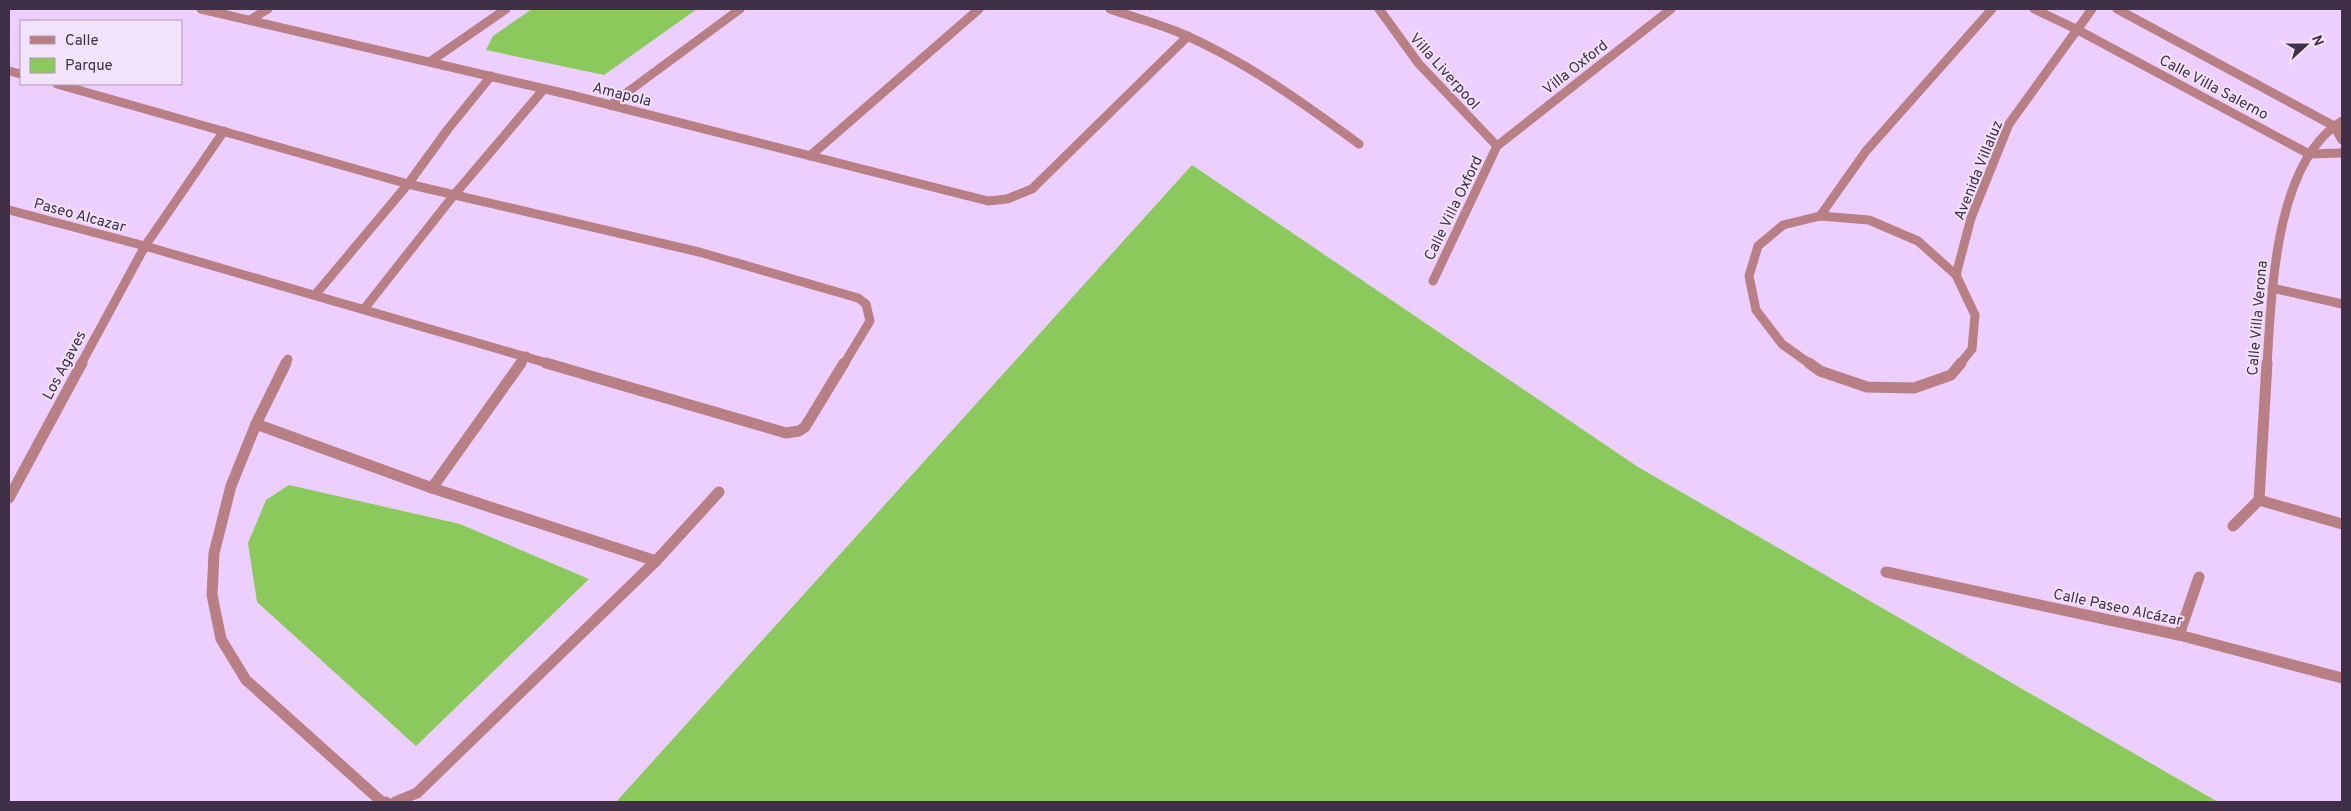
<svg xmlns="http://www.w3.org/2000/svg" width="2351" height="811" font-family="Overpass,sans-serif">
<style>
.green{fill:#8bc95c}
.lines{fill:none;stroke-linecap:round;stroke-linejoin:round}
.minor-far1{stroke:#b87f84;stroke-width:9}
.minor{stroke:#b87f84;stroke-width:11}
.tertiary-far1{stroke:#b87f84;stroke-width:9}
.tertiary{stroke:#b87f84;stroke-width:11}
.labels{text-anchor:middle;stroke-width:4;stroke-linejoin:round;paint-order:stroke}
.street-label{font-size:15px;fill:#3f3047;stroke:#f2e3fb}
</style>
<rect width="100%" height="100%" fill="#edcfff"/>
<g class="green">
<polygon points="532,9 697,9 604,75 486,50 493,36"/>
<polygon points="1192,165 1638,467 2218,802 616,802"/>
<polygon points="289,485 460,524 589,579 416,746 257,602 248,543 266,500"/>
</g>
<g class="lines">
<g class="minor-far1">
<polyline points="201,9 571,95 988,201 1007,199 1032,189 1188,36"/>
<path d="M1110,9C1133,17 1156,23 1178,32C1244,60 1302,102 1359,144"/>
<polyline points="1379,9 1419,64 1497,146"/>
<polyline points="2117,9 2334,126 2342,140"/>
<polyline points="250,20 268,9"/>
<polyline points="2076,29 2309,154 2342,153"/>
<polyline points="431,61 506,9"/>
<polyline points="610,105 740,9"/>
<polyline points="810,156 979,9"/>
<polyline points="408,184 448,129 491,76"/>
<polyline points="454,195 543,90"/>
<polyline points="1433,281 1497,146 1671,9"/>
<polyline points="2272,288 2342,304"/>
<polyline points="285,364 288,359"/>
<polyline points="520,364 526,356"/>
<path d="M2267,364C2272,293 2274,163 2342,121"/>
</g>
<g class="minor">
<polyline points="286,363 256,424 231,486 214,553 212,595 221,639 246,680 382,802 386,802"/>
<polyline points="256,424 432,488 656,561"/>
<polyline points="432,488 521,363"/>
<polyline points="2259,500 2342,524"/>
<polyline points="2233,526 2259,500 2267,363"/>
<polyline points="1886,572 2179,635 2342,678"/>
<polyline points="2179,635 2199,577"/>
<polyline points="395,802 417,793 656,561 719,492"/>
</g>
<g class="tertiary-far1">
<polyline points="2034,9 2076,29"/>
<polyline points="9,71 21,74"/>
<polyline points="57,84 408,184 699,252 858,298 866,304 870,321 844,364"/>
<polyline points="9,210 145,246 550,364"/>
<polyline points="1820,216 1866,151 1992,9"/>
<polyline points="1956,275 1971,218 2009,124 2092,9"/>
<polyline points="315,295 408,184"/>
<polyline points="364,309 454,195"/>
<polyline points="81,364 145,246 224,131"/>
<polyline points="1810,364 1782,344 1756,310 1749,276 1758,246 1783,225 1820,216 1869,220 1918,241 1956,275 1975,315 1972,349 1960,364"/>
</g>
<g class="tertiary">
<polyline points="546,363 786,433 799,431 805,427 844,363"/>
<polyline points="1809,363 1820,371 1867,387 1914,388 1951,375 1961,363"/>
<polyline points="9,498 82,363"/>
</g>
</g>
<g class="labels">
<g class="street-label">
<text transform="translate(1575 67) rotate(-38)" y="5">Villa Oxford</text>
<text transform="translate(1445 71) rotate(48)" y="5">Villa Liverpool</text>
<text transform="translate(2214 87) rotate(28)" y="5">Calle Villa Salerno</text>
<text transform="translate(622 94) rotate(14)" y="5">Amapola</text>
<text transform="translate(1978 170) rotate(-68)" y="5">Avenida Villaluz</text>
<text transform="translate(1453 208) rotate(-64)" y="5">Calle Villa Oxford</text>
<text transform="translate(80 215) rotate(15)" y="5">Paseo Alcazar</text>
<text transform="translate(2257 318) rotate(-85)" y="5">Calle Villa Verona</text>
<text transform="translate(64 365) rotate(-62)" y="5">Los Agaves</text>
<text transform="translate(2118 607) rotate(12)" y="5">Calle Paseo Alcázar</text>
</g>
</g>
<rect width="2351" height="811" fill="none" stroke="#3f3047" stroke-width="20"/>
<rect x="20" y="20" width="162" height="65" fill="#f2e3fb" stroke="#aa9bb3"/>
<rect x="30" y="36" width="25" height="8" fill="#b87f84" stroke="#aa9bb3"/>
<text x="65" y="45" font-size="15" fill="#3f3047">Calle</text>
<rect x="30" y="58" width="25" height="15" fill="#8bc95c" stroke="#aa9bb3"/>
<text x="65" y="70" font-size="15" fill="#3f3047">Parque</text>
<g transform="translate(2306 45) rotate(69)" stroke="#f2e3fb" stroke-width="4" paint-order="stroke">
<path d="M0-4L9 19L0 12L-9 19Z" fill="#3f3047"/>
<text y="-8" font-size="14" font-weight="bold" text-anchor="middle" fill="#3f3047">N</text>
</g>
</svg>
